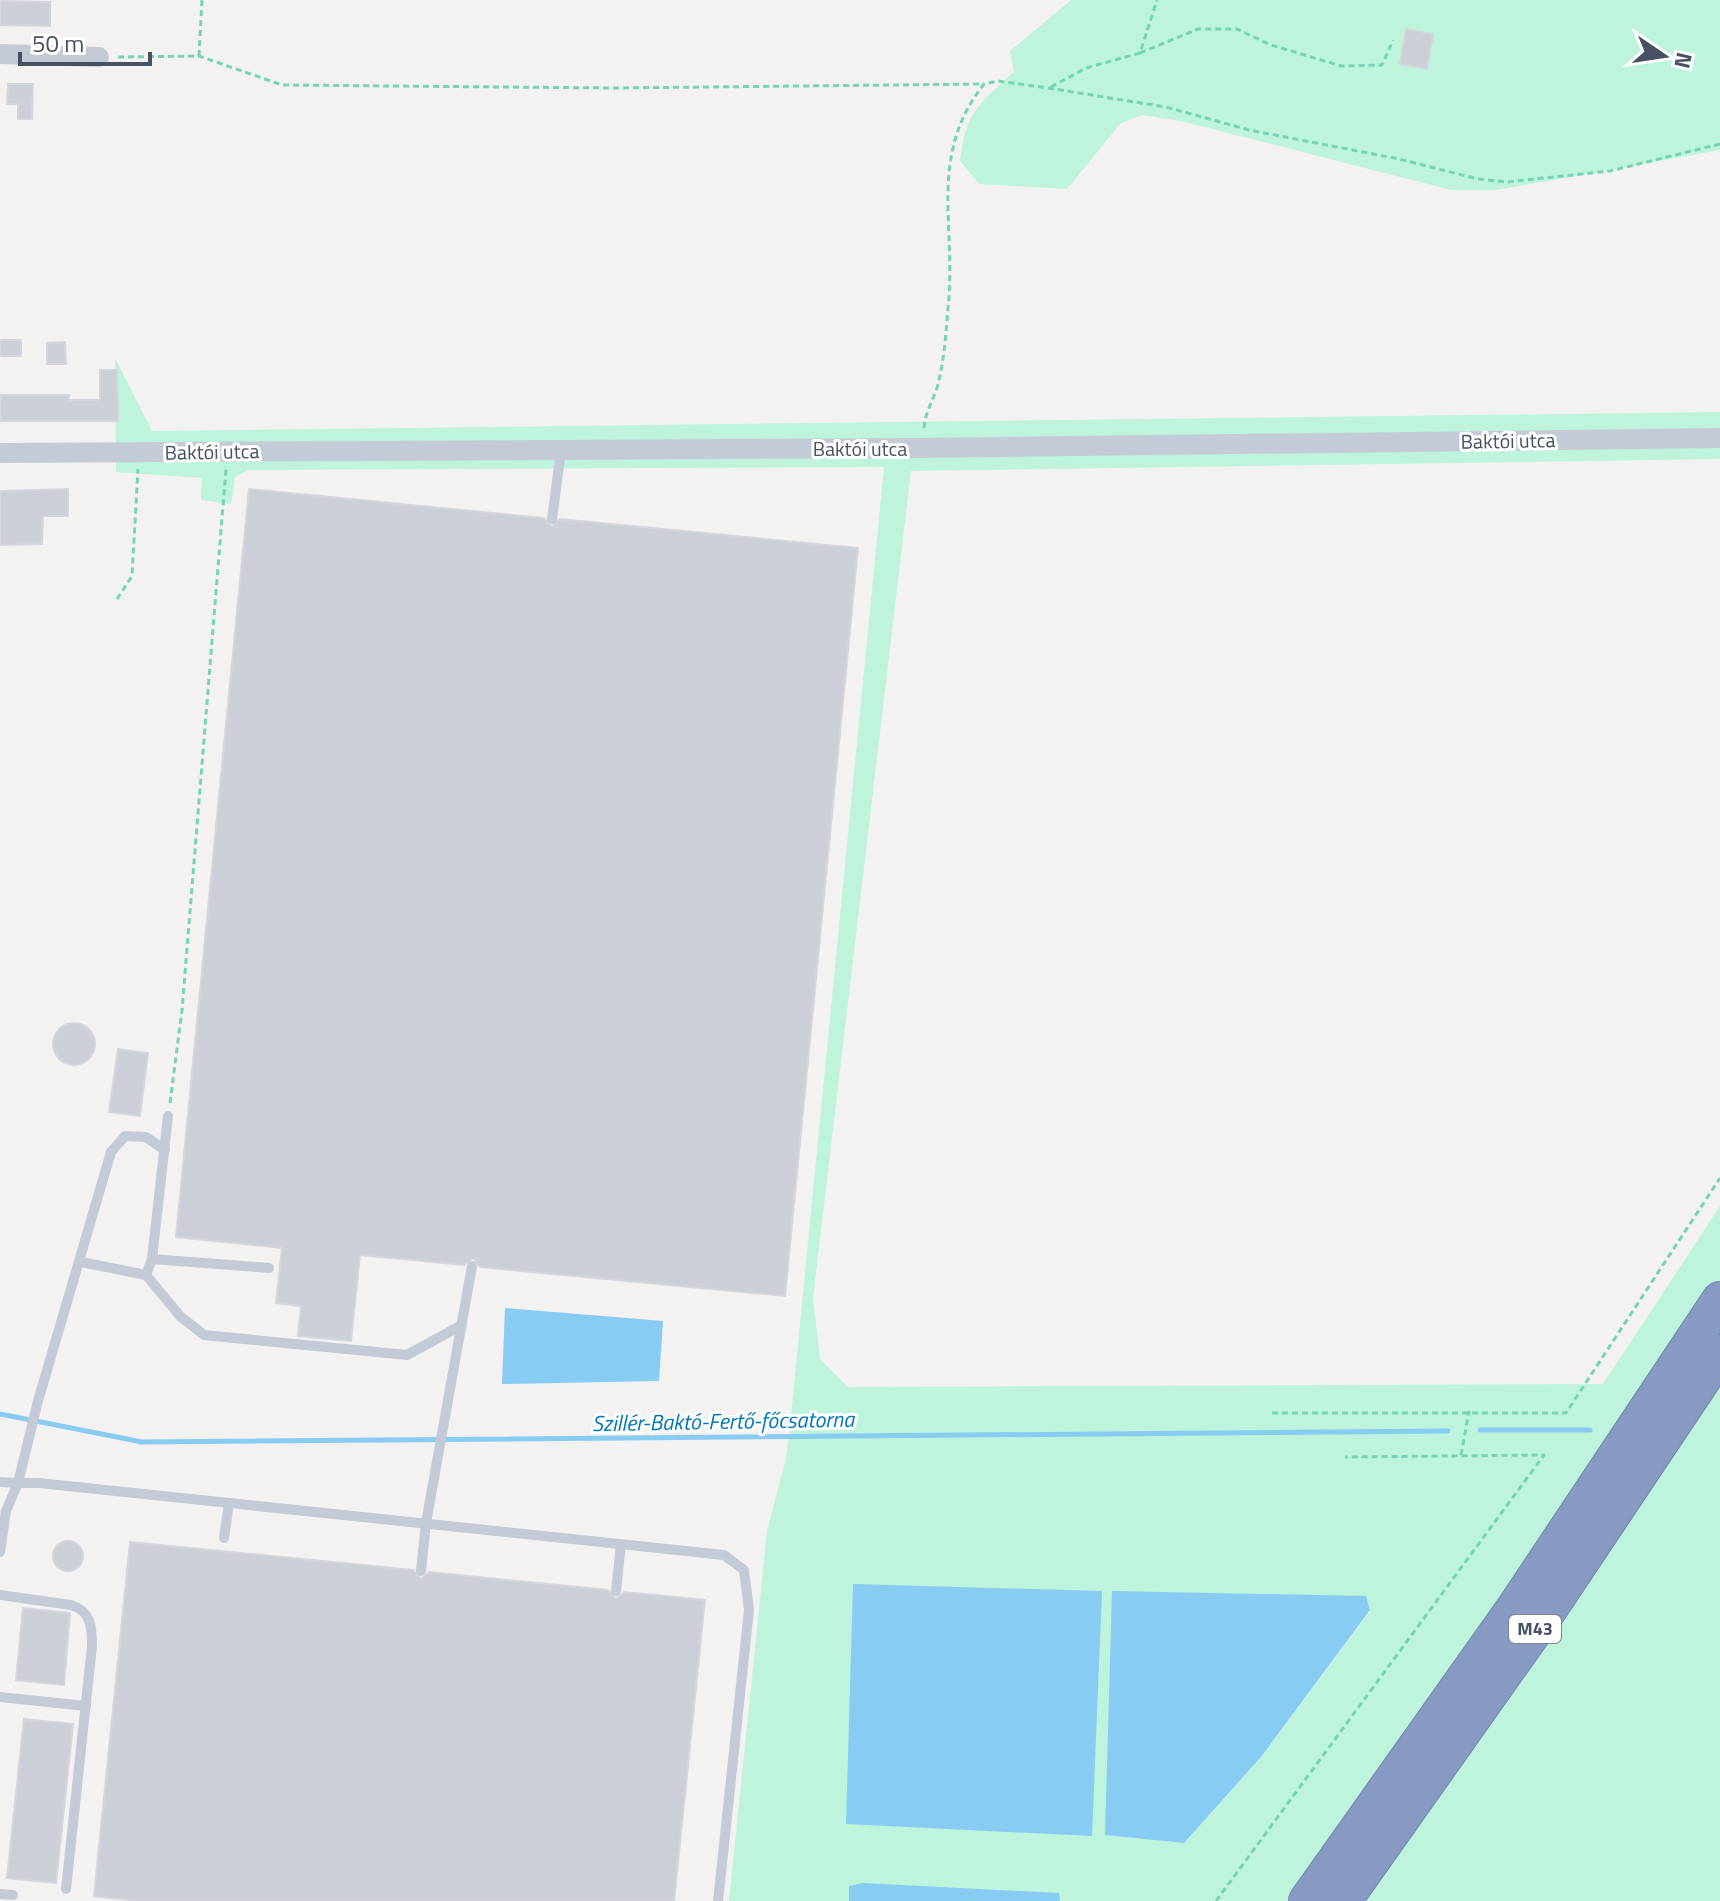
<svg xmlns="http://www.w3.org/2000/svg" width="1720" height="1901" font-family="'Titillium Web',sans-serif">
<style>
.green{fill:#bef4db;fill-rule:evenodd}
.water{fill:#88ccf4}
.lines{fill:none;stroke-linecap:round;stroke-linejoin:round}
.stream{stroke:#88ccf4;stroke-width:5}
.building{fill:#cdcfd7;stroke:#d5d6dd;stroke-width:2}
.highway-casing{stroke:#7185b0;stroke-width:38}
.path{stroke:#73d5b4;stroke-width:3;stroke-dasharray:6 4;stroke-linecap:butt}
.lane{stroke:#c4cbd7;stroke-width:10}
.street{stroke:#c4cbd7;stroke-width:20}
.highway{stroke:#869ac4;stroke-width:36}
.labels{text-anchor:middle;stroke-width:6;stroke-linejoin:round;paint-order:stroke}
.shield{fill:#fff;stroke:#7e8590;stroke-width:2}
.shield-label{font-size:18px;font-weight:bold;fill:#475161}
.street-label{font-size:20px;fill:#475161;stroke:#fff}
.water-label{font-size:22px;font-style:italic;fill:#07b;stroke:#fff}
</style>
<rect width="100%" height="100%" fill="#f4f2f1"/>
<g class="green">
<path d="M1071,0H1720V150L1497,190H1451L1181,121L1142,115L1121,123L1067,189L979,184L960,161C966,112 978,104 1014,72L1010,51Z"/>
<path d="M115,358L152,431L1720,412V459L911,471L813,1298L820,1359L848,1387L1603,1384L1720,1206V1901H729L767,1531L786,1459L790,1426L884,467L248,470L235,477L231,504L201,500L202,478L116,472ZM1366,1596L1370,1611L1261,1757L1184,1843L1105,1835Z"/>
</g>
<g class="water">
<polygon points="505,1308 663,1321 659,1381 502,1384"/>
<polygon points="853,1584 1102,1591 1092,1836 846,1824"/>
<polygon points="1112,1591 1366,1596 1370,1610 1261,1757 1184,1843 1105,1835"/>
<polygon points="863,1883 1059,1893 1060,1901 849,1901 849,1886"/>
</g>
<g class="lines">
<g class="stream">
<polyline points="0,1414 142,1442 1448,1431"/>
<polyline points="1480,1430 1590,1430"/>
</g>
</g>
<g class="building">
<polygon points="0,1 50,2 50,26 0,25"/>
<polygon points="1406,29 1433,34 1427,69 1400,64"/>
<polygon points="8,84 33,84 32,119 18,119 18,104 7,104"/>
<rect x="0" y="340" width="21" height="16"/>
<polygon points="65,342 66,364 47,364 47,343"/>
<polygon points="100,370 117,370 118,421 0,421 0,395 69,395 69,400 100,400"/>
<polygon points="68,489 68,516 43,516 42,544 0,545 0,491"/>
<polygon points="249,489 544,518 552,527 560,519 858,548 785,1296 480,1267 473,1258 464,1265 360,1255 351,1341 298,1336 301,1306 276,1303 282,1248 176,1237"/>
<circle cx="74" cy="1044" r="21"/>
<polygon points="118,1049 148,1053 140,1116 109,1112"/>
<circle cx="68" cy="1556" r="15"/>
<polygon points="130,1542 413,1570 421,1579 429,1572 608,1590 616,1599 624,1592 705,1600 674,1901 138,1901 94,1896"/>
<polygon points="23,1608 70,1613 64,1685 16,1680"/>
<polygon points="24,1719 73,1724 56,1883 7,1878"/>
</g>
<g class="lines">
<g class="highway-casing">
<g id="highway">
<polyline points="1307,1901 1514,1609 1720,1300"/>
<polyline points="1343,1901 1541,1621 1720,1353"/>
</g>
</g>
<g class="path">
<polyline points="1140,53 1198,29 1237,29 1271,45 1341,66 1382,65 1393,40"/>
<polyline points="199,56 202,0"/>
<polyline points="118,57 199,56 282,85 614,88 984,84"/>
<polyline points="1051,87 1086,68 1140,53 1157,0"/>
<path d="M924,428C925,414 932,402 937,388C944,362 946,335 948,308C957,226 927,156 984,84L998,81L1048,88L1166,107L1249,130L1399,159L1478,179L1507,182L1610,171L1720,144"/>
<polyline points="117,599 132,576 138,469"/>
<polyline points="170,1103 182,1010 226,469"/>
<polyline points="1272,1413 1566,1413 1720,1178"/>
<polyline points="1461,1455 1469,1411"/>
<polyline points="1216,1901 1544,1455 1345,1457"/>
</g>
<g class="lane">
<polyline points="552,519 561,451"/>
<polyline points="168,1116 152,1259 269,1268"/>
<polyline points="81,1262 146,1275 152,1259"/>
<polyline points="146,1275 180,1316 204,1335 407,1355 462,1325"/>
<polyline points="0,1482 18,1483 38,1401 111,1152 125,1136 146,1137 165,1150"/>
<polyline points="224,1538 229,1503"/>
<polyline points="0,1552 6,1511 18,1483 39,1483 724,1555 744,1570 749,1610 718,1901"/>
<polyline points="421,1571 426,1523 472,1266"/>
<polyline points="616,1591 621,1544"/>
<path d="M0,1595L71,1605C91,1611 92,1627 92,1646L66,1889"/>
<polyline points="0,1697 86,1706"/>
<polyline points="0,1894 13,1895"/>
</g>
<g class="street">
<polyline points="0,54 99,57"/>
<polyline points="0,453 921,448 1720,438"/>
</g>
<use href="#highway" class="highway"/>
</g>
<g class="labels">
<rect class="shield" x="1509" y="1615" width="52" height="28" rx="6"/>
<g class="shield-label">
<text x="1535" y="1635">M43</text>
</g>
<g class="street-label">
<text transform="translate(1508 441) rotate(-1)" y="7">Baktói utca</text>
<text x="860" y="456">Baktói utca</text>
<text transform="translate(212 452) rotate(-1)" y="7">Baktói utca</text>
</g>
<g class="water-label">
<text transform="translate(723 1421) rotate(-1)" y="8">Szillér-Baktó-Fertő-főcsatorna</text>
</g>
</g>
<g transform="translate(1664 56) rotate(103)" stroke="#ffffff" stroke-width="6" paint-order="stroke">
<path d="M0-6L14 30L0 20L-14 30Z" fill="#475161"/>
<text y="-12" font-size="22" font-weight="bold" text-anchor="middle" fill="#475161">N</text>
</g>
<path d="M20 52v12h130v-12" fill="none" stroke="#475161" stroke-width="4"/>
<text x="32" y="52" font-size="24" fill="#475161" stroke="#ffffff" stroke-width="6" paint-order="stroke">50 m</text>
</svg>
